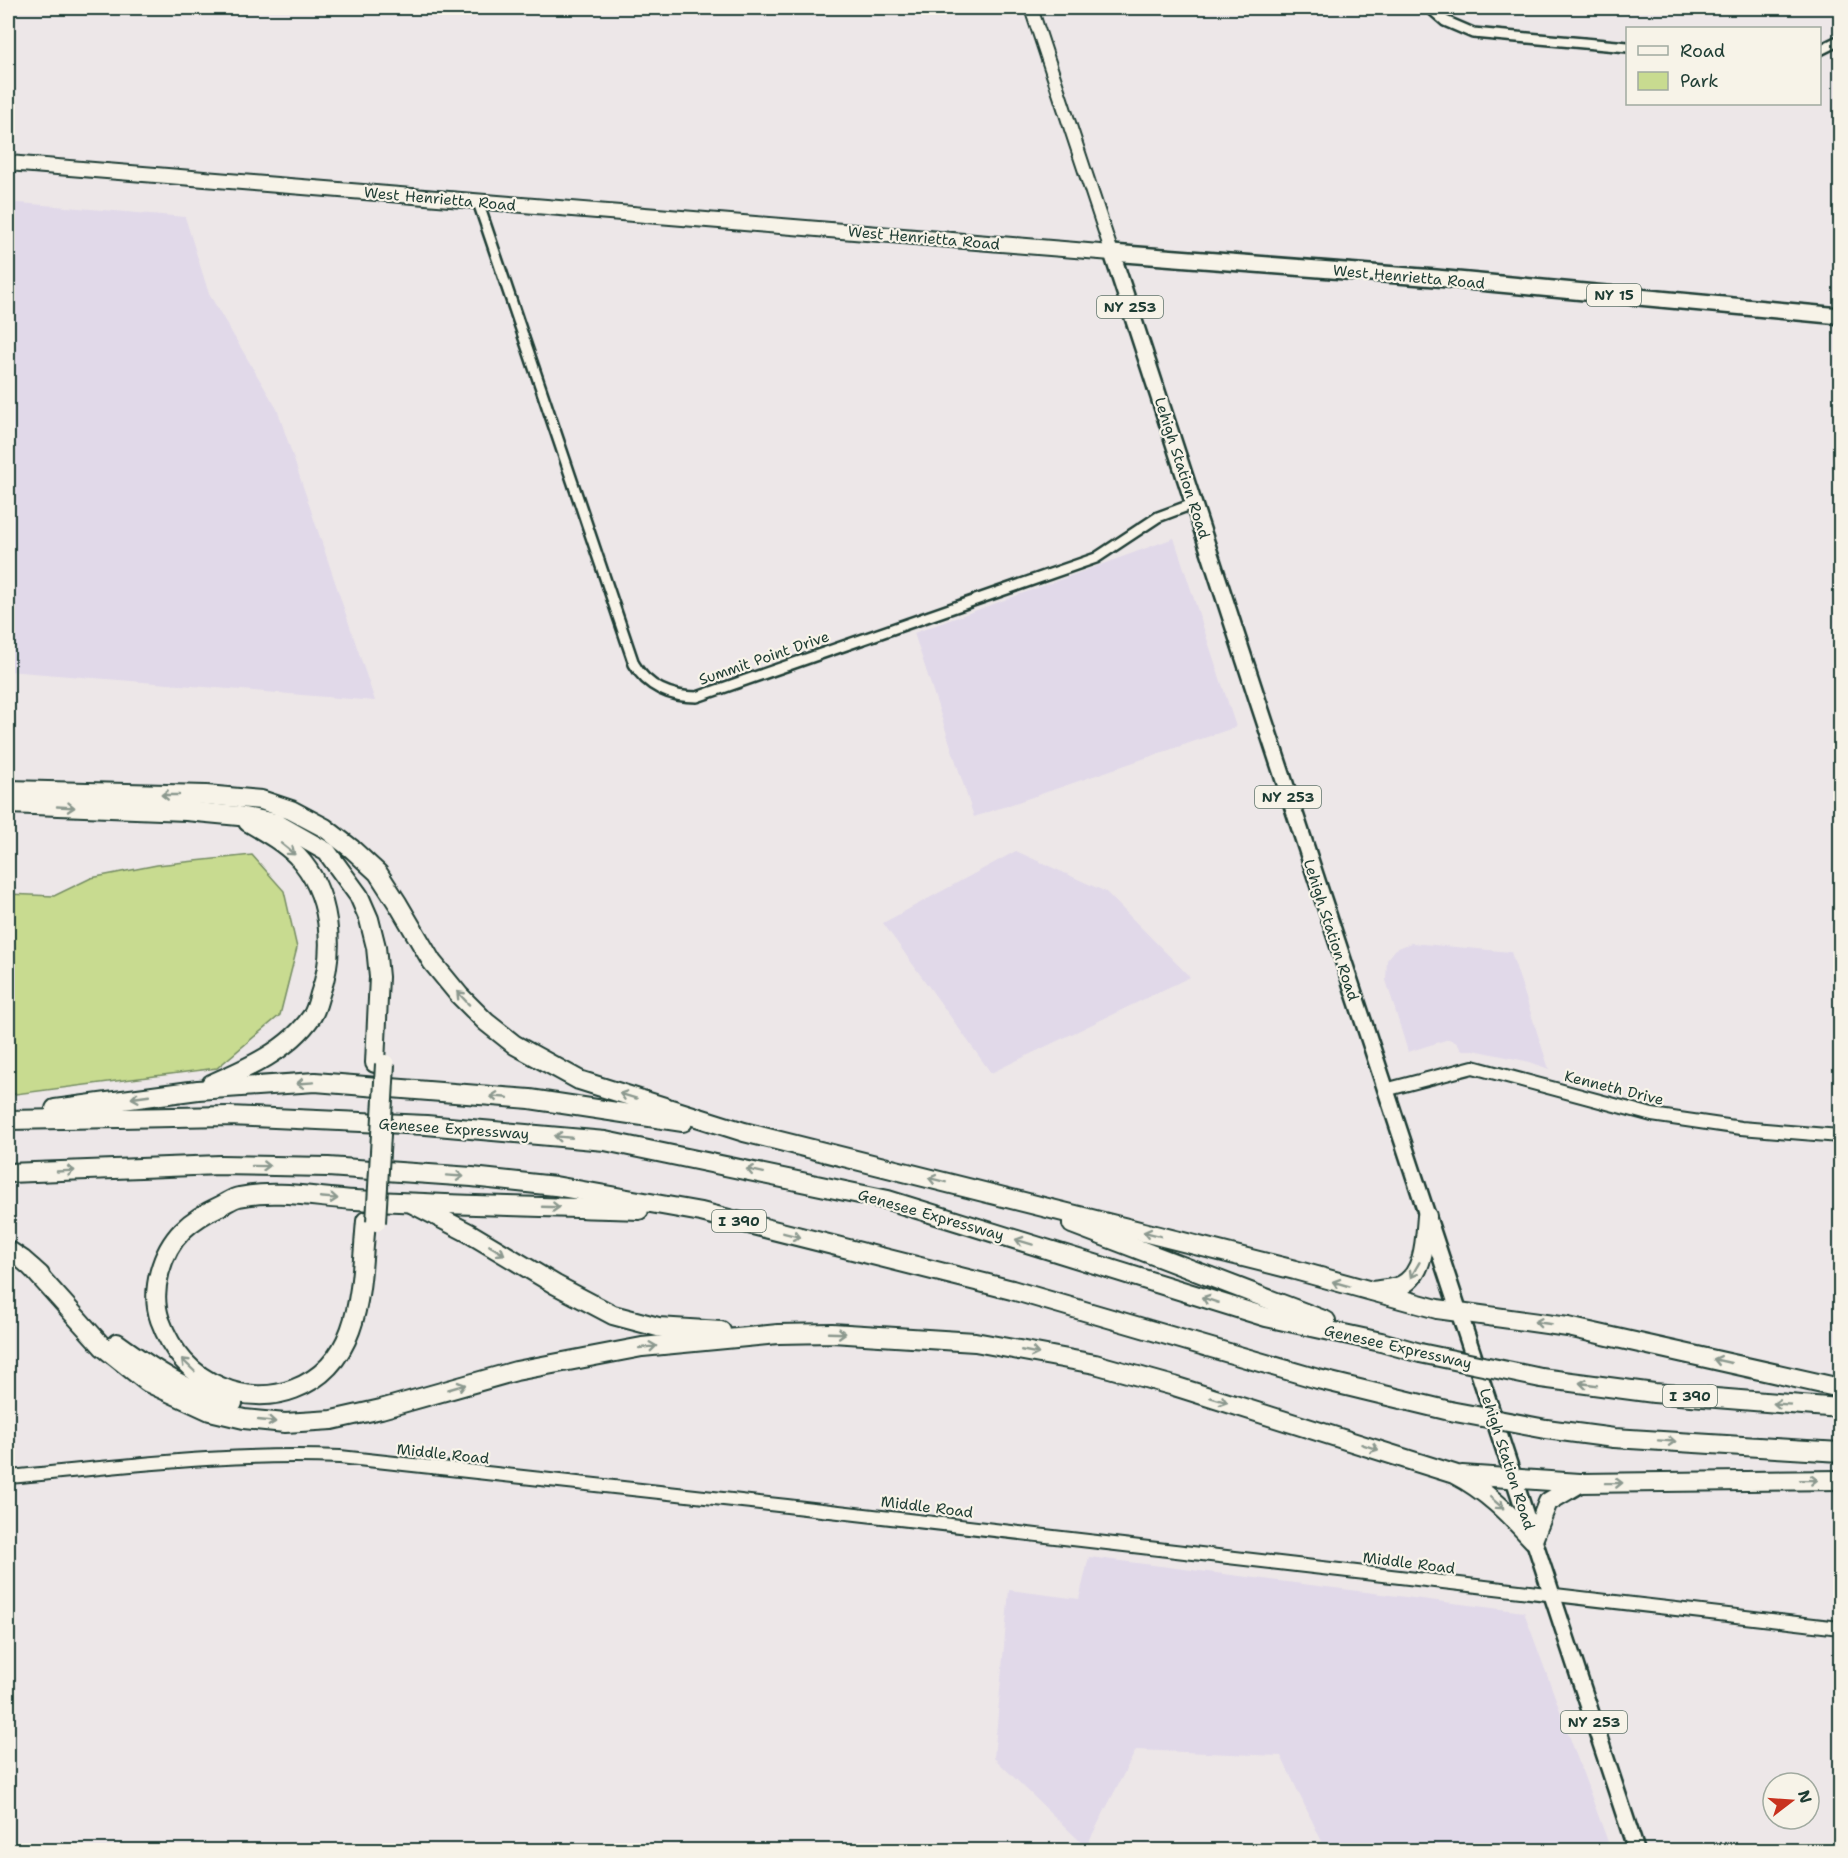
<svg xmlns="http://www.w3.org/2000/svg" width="1848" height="1858" font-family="'Shantell Sans',sans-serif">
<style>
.built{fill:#e1d9e9}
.green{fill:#c8db90;stroke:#748c62;stroke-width:1.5}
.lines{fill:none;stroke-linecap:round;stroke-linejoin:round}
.minor-casing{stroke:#1f3d34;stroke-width:14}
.tertiary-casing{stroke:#1f3d34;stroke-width:16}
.secondary-casing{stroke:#1f3d34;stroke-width:18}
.primary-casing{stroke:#1f3d34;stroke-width:20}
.motorway-casing{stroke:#1f3d34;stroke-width:22}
.minor{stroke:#f7f3e8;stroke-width:9}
.tertiary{stroke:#f7f3e8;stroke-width:12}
.secondary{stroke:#f7f3e8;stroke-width:14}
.primary{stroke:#f7f3e8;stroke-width:15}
.motorway{stroke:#f7f3e8;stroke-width:18}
.motorway-bridge-casing{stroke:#1f3d34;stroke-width:22;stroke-linecap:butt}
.motorway-bridge{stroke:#f7f3e8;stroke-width:18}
.oneway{stroke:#8b988e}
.labels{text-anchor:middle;stroke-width:4.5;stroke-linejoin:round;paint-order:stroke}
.shield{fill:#f7f3e8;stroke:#60746a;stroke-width:1.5}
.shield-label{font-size:14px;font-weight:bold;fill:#1f3d34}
.street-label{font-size:15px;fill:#1f3d34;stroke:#f7f3e8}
</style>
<rect width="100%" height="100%" fill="#ede7e8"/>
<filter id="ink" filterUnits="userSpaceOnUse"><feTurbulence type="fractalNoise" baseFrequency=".0167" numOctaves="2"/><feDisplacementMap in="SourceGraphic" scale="12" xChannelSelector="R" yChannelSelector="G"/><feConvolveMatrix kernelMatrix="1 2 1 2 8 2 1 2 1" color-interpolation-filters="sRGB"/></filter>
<g filter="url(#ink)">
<g class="built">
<polygon points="8,202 185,217 209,294 277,409 375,701 8,671"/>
<polygon points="1174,538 1236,727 974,817 914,633"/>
<polygon points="1016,851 1106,892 1190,977 991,1073 883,923"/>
<polygon points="1411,943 1511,952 1549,1069 1530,1062 1474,1050 1461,1050 1457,1043 1449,1039 1408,1052 1386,980 1387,960 1396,949"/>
<polygon points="1089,1557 1524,1612 1608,1842 1588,1850 1326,1850 1281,1756 1136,1750 1086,1847 994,1758 1009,1590 1079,1599"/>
</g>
<polygon class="green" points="252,855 284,891 297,948 280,1015 217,1068 8,1095 8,894 54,896 91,878 157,865"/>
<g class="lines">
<g class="minor-casing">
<g id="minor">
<polyline points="1430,8 1445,21 1473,33 1628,47"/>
<polyline points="1820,50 1840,40"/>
<path d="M478,202L634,664C647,687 671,697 697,697L1096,558L1158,517L1193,504"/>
</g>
</g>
<g class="tertiary-casing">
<g id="tertiary">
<polyline points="1031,8 1112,253"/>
<polyline points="1385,1090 1473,1067 1652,1115 1741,1128 1840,1136"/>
<path d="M8,1477C118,1467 229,1452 340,1457L787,1506L1840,1628"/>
</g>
</g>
<g class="secondary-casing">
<polyline id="secondary" points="8,163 1112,253"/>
</g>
<g class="primary-casing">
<path id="primary" d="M1636,1850C1460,1319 1285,786 1112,253L1436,278L1840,316"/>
</g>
<g class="motorway-casing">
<g id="motorway">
<polyline points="8,790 206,795 261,800 291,810 325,828 352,849 378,873 398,904 432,962 459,995 486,1022 515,1045 579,1080 744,1132 1295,1270 1437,1309 1568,1327 1840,1388"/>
<polyline points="8,804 186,811 239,816 276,823 327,852 359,896 369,919 376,947 379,977 375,1063"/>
<path d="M211,1084C248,1068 289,1050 312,1016C316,1010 318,1001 320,994C336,950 331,892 297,856C283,842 265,832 248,822"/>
<polyline points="55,1109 198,1090 315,1082 530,1099 683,1122"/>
<polyline points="8,1120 229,1116 426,1125 605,1141 888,1200 1266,1317 1381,1342 1420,1353"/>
<polyline points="8,1173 220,1165 328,1167 472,1177 555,1186 701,1212 1012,1290 1318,1379 1450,1411"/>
<polyline points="413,1204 469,1233 556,1285 613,1315 658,1327 721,1331"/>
<path d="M366,1221C360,1283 364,1363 294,1389C271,1398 243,1397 221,1387C191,1375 171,1350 160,1320C150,1291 161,1252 183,1230C194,1219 209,1211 222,1205C228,1202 233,1198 239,1197C276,1189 318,1198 355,1200C450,1205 545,1207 639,1210"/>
<polyline points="1072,1224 1326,1321"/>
<polyline points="8,1250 23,1260 40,1275"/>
<path d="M32,1268L103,1347L147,1382L210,1411L244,1419L285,1423L332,1420L381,1409L516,1371L642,1347L778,1334L832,1333L975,1342L1095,1364L1174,1386L1454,1474C1487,1491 1508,1513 1533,1540L1548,1502L1580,1483"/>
<path d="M1373,1291C1382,1289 1394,1289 1402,1285C1425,1273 1425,1239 1427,1216"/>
<path d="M117,1343C153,1369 188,1393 233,1403"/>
<polyline points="1541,1378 1654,1393 1840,1408"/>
<polyline points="1546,1429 1614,1438 1840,1452"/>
<polyline points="1462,1475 1580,1483 1840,1480"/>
</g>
</g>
<use href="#minor" class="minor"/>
<use href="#tertiary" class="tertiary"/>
<use href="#secondary" class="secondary"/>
<use href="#primary" class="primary"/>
<use href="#motorway" class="motorway"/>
<g class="motorway-bridge-casing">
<g id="motorway-bridge">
<polyline points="376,1222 385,1064"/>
<polyline points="1420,1353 1541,1378"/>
<polyline points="1450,1411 1546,1429"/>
</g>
</g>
<use href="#motorway-bridge" class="motorway-bridge"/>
</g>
<defs><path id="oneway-shaft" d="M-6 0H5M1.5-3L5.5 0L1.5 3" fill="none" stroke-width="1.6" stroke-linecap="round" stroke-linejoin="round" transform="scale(1.5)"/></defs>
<g class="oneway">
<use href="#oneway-shaft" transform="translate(170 795) rotate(-180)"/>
<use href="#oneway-shaft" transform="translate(66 807) rotate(3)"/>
<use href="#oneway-shaft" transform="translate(288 849) rotate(39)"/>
<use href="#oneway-shaft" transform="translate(463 998) rotate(-133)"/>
<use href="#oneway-shaft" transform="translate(305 1083) rotate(176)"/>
<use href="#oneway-shaft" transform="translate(628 1096) rotate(-163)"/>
<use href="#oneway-shaft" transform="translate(140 1097) rotate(172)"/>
<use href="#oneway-shaft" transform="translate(499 1097) rotate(-175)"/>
<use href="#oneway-shaft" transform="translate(563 1137) rotate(-175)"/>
<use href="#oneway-shaft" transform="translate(261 1166) rotate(1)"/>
<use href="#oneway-shaft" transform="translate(66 1171) rotate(-3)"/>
<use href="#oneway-shaft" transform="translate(755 1171) rotate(-168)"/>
<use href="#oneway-shaft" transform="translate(455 1176) rotate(4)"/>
<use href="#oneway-shaft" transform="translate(937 1180) rotate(-166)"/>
<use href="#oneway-shaft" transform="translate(329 1198) rotate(5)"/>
<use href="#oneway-shaft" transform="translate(551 1207) rotate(2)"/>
<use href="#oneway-shaft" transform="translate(1152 1234) rotate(-166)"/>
<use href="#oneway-shaft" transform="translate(792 1235) rotate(14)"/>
<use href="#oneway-shaft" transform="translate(1024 1242) rotate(-163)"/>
<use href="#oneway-shaft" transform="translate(497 1250) rotate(31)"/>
<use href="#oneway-shaft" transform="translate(1415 1270) rotate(120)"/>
<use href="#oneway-shaft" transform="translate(1341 1284) rotate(-164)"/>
<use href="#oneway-shaft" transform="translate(1210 1300) rotate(-162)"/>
<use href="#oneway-shaft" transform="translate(1543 1323) rotate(-172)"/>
<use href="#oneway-shaft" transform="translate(837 1333) rotate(2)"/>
<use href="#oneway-shaft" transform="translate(648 1347) rotate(-7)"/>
<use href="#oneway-shaft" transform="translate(1030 1352) rotate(11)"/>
<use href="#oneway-shaft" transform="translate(1722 1361) rotate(-167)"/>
<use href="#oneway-shaft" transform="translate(188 1365) rotate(-136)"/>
<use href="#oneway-shaft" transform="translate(1588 1384) rotate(-172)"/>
<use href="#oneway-shaft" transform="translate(457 1387) rotate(-16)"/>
<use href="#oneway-shaft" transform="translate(1219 1400) rotate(17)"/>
<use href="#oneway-shaft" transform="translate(1782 1404) rotate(-176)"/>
<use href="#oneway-shaft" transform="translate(267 1421) rotate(6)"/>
<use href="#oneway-shaft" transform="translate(1667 1441) rotate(4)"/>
<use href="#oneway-shaft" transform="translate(1370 1447) rotate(18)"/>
<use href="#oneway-shaft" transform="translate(1809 1480) rotate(-1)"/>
<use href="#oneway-shaft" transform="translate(1614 1483) rotate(-1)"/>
<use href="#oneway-shaft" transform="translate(1497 1503) rotate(41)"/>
</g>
</g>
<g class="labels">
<g class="shield">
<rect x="1587" y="284" width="54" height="22" rx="4.5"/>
<rect x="1097" y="296" width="66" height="22" rx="4.5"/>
<rect x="1255" y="786" width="66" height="22" rx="4.5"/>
<rect x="712" y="1210" width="54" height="22" rx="4.5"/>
<rect x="1663" y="1385" width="54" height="22" rx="4.5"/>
<rect x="1561" y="1711" width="66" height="22" rx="4.5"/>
</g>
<g class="shield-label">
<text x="1614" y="300">NY 15</text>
<text x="1130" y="312">NY 253</text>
<text x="1288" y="802">NY 253</text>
<text x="739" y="1226">I 390</text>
<text x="1690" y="1401">I 390</text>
<text x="1594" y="1727">NY 253</text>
</g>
<g class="street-label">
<text transform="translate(440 199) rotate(5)" y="5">West Henrietta Road</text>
<text transform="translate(924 238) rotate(5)" y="5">West Henrietta Road</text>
<text transform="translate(1409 277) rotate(5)" y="5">West Henrietta Road</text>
<text transform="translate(1182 468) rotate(72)" y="5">Lehigh Station Road</text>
<text transform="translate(764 658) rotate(-19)" y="5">Summit Point Drive</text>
<text transform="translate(1331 930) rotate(72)" y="5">Lehigh Station Road</text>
<text transform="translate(1614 1088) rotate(14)" y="5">Kenneth Drive</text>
<text transform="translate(454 1129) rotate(4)" y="5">Genesee Expressway</text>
<text transform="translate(931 1215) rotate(16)" y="5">Genesee Expressway</text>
<text transform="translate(1398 1347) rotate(13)" y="5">Genesee Expressway</text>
<text transform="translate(443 1454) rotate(6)" y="5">Middle Road</text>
<text transform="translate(1507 1459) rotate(72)" y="5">Lehigh Station Road</text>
<text transform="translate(927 1507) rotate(7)" y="5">Middle Road</text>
<text transform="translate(1409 1563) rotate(7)" y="5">Middle Road</text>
</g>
</g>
<rect width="1848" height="1858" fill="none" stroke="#f7f3e8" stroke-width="30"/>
<rect x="15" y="15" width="1818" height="1828" fill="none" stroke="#1f3d34" stroke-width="2" filter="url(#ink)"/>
<rect x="1626" y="27" width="195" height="78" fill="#f7f3e8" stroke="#a1aaa0" stroke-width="1.5"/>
<rect x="1638" y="46" width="30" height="9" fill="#f7f3e8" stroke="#a1aaa0" stroke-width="1.5"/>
<text x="1680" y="57" font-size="18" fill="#1f3d34">Road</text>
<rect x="1638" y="72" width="30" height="18" fill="#c8db90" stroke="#a1aaa0" stroke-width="1.5"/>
<text x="1680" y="87" font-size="18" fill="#1f3d34">Park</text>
<g transform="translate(1791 1801) rotate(73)"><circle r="28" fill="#f7f3e8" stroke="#a1aaa0" stroke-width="1.5"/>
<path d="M0-4.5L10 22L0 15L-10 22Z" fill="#c8321e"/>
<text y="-9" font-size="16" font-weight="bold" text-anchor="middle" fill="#1f3d34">N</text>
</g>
</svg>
